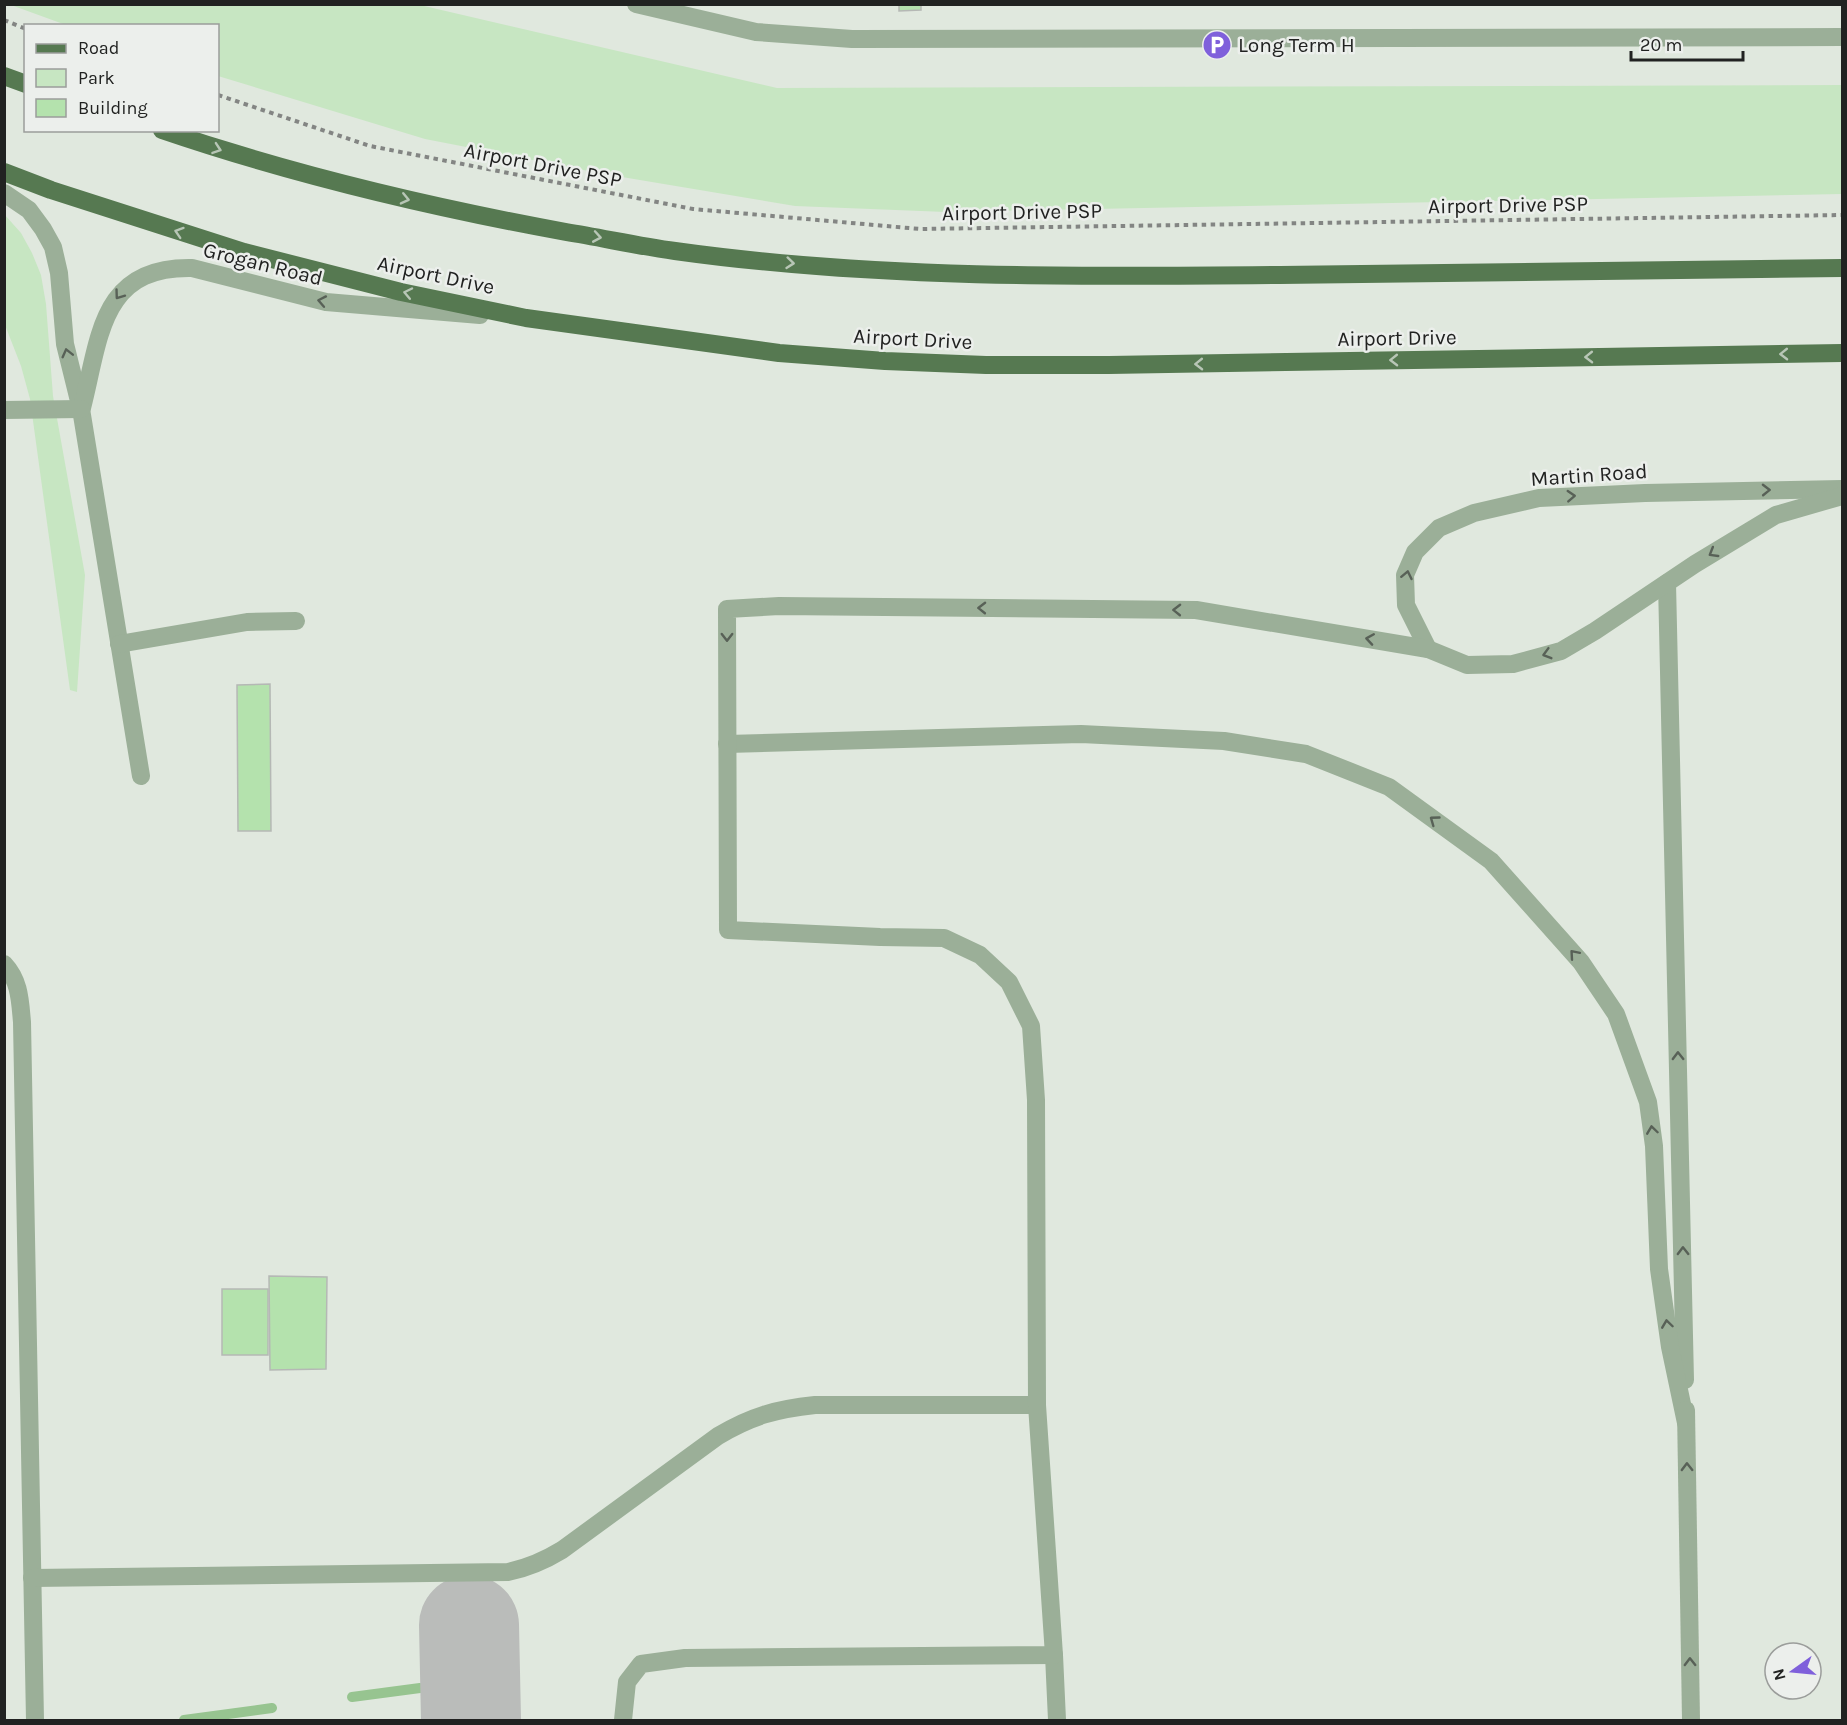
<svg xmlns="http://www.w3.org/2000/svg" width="1847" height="1725" font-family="Karla,sans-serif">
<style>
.built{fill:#e0e8de;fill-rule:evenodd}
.green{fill:#c7e6c2}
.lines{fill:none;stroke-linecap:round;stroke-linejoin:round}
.stream{stroke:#97c490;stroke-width:10}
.taxiway{stroke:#babcba;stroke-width:100}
.building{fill:#b4e2ad;stroke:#b5b8b5;stroke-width:1.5}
.path{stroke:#838583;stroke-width:4;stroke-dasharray:4.5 4.5;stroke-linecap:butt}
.minor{stroke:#9baf98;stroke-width:18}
.major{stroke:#567951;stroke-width:18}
.oneway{stroke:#b8c6b6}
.oneway2{stroke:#586157}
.labels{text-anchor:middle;stroke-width:5;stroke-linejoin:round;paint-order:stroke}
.poi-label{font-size:21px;fill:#212221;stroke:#ecefec;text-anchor:start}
.street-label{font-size:21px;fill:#212221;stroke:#ecefec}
</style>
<rect width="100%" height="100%" fill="#ecefec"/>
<path class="built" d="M5,5H1842V1720H5ZM26,26H218V130H26ZM1775,1653H1811V1689H1775Z"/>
<g class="green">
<polygon points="11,5 420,5 777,88 1842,85 1842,194 946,212 795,206 604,174 425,139 218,76 218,26 66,25"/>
<polygon points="4,214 21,233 32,253 41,275 46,304 53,396 85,575 77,692 70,690 30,399 21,366 5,325"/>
</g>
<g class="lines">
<g class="stream">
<polyline points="352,1697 420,1688"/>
<polyline points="184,1720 272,1708"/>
</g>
<polyline class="taxiway" points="469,1625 471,1720"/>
</g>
<g class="building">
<polygon points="899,4 921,4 921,10 899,11"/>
<polygon points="270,684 271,831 238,831 237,685"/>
<polygon points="269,1276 327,1277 326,1369 270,1370"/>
<rect x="222" y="1289" width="46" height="66"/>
</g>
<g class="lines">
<g class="path">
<polyline points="4,20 26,29"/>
<polyline points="218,95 370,146 693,209 920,229 1842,215"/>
</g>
<g class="minor">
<polyline points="636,4 756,32 852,39 1842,37"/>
<polyline points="4,193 29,210 43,229 53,247 59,273 65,344 81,409 141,776"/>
<path d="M82,408C100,338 100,266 192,268L326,302L480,315"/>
<polyline points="4,410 81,409"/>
<polyline points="1667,583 1685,1380"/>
<polyline points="119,644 247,622 296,621"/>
<polyline points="1428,649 1406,605 1405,575 1415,552 1439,528 1474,513 1539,498 1645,493 1842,489"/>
<polyline points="727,744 1081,734 1224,741 1306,754 1389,787 1491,861 1581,962 1616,1014 1648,1102 1654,1146 1659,1269 1670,1347 1686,1423"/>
<path d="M4,964C20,981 20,1001 22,1022L35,1720"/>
<polyline points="1686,1410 1691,1720"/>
<path d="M32,1578L508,1572C527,1568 544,1561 562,1550L718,1436C751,1416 777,1409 815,1405H1037"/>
<polyline points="1054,1655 1057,1720"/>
<polyline points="623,1720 627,1682 641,1664 685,1658 1054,1655 1037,1405 1036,1100 1031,1026 1009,982 980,955 944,938 880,937 728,930 727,609 779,606 1196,610 1428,649 1467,665 1513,664 1561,651 1595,631 1695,564 1776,515 1842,496"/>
</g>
<g class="major">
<polyline points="4,76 26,84"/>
<path d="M162,130C294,175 429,207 566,232C603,238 639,246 675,251C875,279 1078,277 1280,275C1467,273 1655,270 1842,268"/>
<polyline points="4,172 51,190 244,252 401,292 526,318 779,353 885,361 986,365 1109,365 1842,353"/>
</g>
</g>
<defs><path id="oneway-chevron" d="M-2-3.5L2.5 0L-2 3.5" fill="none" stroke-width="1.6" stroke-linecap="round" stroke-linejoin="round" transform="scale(1.5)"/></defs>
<g class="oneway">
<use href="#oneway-chevron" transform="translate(217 149) rotate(19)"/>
<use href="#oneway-chevron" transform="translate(405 199) rotate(13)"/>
<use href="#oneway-chevron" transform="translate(179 232) rotate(-162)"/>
<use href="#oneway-chevron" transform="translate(597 237) rotate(10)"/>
<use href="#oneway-chevron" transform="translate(790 263) rotate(6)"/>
<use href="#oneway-chevron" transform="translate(408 293) rotate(-168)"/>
<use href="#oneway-chevron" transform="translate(1784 354) rotate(179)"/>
<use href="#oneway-chevron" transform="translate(1589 357) rotate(179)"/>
<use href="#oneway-chevron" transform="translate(1394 360) rotate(179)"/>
<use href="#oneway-chevron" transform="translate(1199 364) rotate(179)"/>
</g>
<g class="oneway2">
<use href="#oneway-chevron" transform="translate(119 295) rotate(126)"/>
<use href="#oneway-chevron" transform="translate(322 301) rotate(-169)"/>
<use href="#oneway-chevron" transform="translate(67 353) rotate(-104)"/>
<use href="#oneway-chevron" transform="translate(1766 490) rotate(-1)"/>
<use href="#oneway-chevron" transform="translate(1571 496) rotate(-3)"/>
<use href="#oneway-chevron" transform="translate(1713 553) rotate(149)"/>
<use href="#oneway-chevron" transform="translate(1407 575) rotate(-78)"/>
<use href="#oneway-chevron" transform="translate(982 608) rotate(-179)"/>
<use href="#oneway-chevron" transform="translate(1177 610) rotate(-179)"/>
<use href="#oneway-chevron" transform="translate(727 637) rotate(90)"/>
<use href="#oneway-chevron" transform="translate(1370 639) rotate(-171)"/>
<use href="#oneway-chevron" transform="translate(1547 654) rotate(164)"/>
<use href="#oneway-chevron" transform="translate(1434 820) rotate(-144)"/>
<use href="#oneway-chevron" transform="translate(1574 954) rotate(-131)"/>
<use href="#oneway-chevron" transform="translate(1678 1056) rotate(-91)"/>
<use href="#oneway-chevron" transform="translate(1652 1130) rotate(-98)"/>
<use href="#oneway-chevron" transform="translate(1683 1251) rotate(-91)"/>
<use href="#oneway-chevron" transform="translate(1667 1324) rotate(-98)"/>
<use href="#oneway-chevron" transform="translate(1687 1467) rotate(-91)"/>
<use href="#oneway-chevron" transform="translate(1690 1662) rotate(-91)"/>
</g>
<defs>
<g id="parking-disc" transform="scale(1.5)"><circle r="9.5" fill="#7f60db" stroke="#ecefec"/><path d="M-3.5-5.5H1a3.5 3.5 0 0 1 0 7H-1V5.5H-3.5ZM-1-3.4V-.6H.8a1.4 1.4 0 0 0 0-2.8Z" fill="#fff"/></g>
</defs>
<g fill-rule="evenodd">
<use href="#parking-disc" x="1217" y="45"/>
</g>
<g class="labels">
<g class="poi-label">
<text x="1238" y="52">Long Term H</text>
</g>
<g class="street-label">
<text transform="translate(543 165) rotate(11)" y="7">Airport Drive PSP</text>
<text transform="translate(1508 205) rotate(-1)" y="7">Airport Drive PSP</text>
<text transform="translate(1022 212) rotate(-1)" y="7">Airport Drive PSP</text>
<text transform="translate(263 264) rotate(14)" y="7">Grogan Road</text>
<text transform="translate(436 275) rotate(12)" y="7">Airport Drive</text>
<text transform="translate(1397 338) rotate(-1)" y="7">Airport Drive</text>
<text transform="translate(913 339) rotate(3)" y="7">Airport Drive</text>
<text transform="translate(1589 475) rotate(-4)" y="7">Martin Road</text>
</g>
</g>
<rect width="1847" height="1725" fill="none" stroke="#212221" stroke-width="12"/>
<rect x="24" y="24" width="195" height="108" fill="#ecefec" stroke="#9b9d9b" stroke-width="1.5"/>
<rect x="36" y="44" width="30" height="9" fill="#567951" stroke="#9b9d9b" stroke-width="1.5"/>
<text x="78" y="54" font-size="18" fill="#212221">Road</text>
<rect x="36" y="69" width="30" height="18" fill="#c7e6c2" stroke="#9b9d9b" stroke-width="1.5"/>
<text x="78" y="84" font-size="18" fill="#212221">Park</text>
<rect x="36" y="99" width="30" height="18" fill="#b4e2ad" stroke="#9b9d9b" stroke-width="1.5"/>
<text x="78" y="114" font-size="18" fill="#212221">Building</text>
<g transform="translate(1793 1671) rotate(255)"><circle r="28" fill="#ecefec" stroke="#9b9d9b" stroke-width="1.5"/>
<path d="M0-4.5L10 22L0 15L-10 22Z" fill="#7f60db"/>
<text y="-9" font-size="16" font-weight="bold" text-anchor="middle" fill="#212221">N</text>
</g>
<path d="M1631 51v9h112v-9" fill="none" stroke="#212221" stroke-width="3"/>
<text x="1640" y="51" font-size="18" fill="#212221" stroke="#ecefec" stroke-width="4.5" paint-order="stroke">20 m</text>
</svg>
